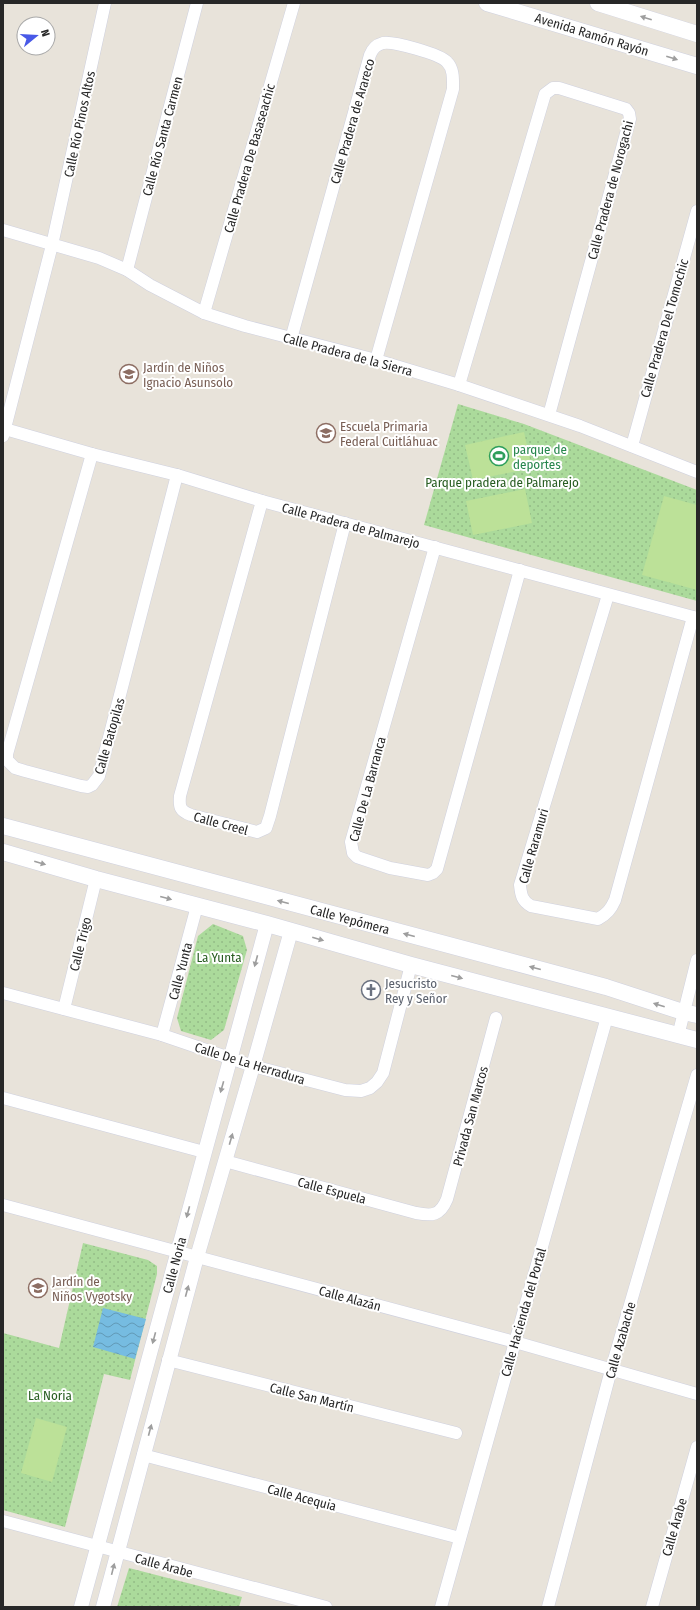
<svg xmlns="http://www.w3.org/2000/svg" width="700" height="1610" font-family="'Fira Sans Condensed',sans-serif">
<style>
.grass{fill:url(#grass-dots)}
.pitch{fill:#bce198}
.water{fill:url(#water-waves)}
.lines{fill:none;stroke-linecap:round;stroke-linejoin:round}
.minor-casing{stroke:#cfd1df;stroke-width:13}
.tertiary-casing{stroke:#cfd1df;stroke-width:15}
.secondary-casing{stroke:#cfd1df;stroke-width:17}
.minor{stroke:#fff;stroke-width:12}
.tertiary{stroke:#fff;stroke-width:14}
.secondary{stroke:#fff;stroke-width:16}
.oneway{fill:#9e9e9e}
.labels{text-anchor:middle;stroke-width:4;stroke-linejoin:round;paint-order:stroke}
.street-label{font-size:13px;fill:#272727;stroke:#fff}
.education-label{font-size:13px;fill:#785e54;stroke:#fff;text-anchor:start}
.leisure-label{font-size:13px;fill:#27864d;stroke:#fff;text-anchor:start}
.park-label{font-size:13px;fill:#275c20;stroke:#fff}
.worship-label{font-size:13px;fill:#5b616d;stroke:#fff;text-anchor:start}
</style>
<defs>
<pattern id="grass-dots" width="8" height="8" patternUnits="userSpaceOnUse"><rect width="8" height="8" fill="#abda9b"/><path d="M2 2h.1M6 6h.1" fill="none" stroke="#93bb86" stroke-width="1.8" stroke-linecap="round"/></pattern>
<pattern id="water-waves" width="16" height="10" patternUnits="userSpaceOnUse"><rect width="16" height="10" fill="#76bce1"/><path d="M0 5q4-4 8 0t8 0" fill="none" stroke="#6199b6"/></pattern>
</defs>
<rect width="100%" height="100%" fill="#e8e3da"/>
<g class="grass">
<polygon points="458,404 524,424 697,490 697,601 424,525"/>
<polygon points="213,924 243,936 247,950 224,1030 211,1040 181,1031 177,1018 198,936"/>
<polygon points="83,1243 148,1260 157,1266 157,1274 130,1380 104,1374 65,1527 3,1510 3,1333 59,1348"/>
<polygon points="129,1568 242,1597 239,1607 117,1607"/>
</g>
<g class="pitch">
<polygon points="524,432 532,468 473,480 465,445"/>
<polygon points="525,489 532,523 473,535 466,501"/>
<polygon points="664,496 697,505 697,590 642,575"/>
<polygon points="36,1418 67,1427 52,1482 21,1473"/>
</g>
<polygon class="water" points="103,1308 146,1319 135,1359 93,1347"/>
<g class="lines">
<g class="minor-casing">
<g id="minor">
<polyline points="3,230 99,258 127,270 150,285 204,313 245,326 376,360 459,385 580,426 697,472"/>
<polyline points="127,270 197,3"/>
<polyline points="204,313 294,3"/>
<path d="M291,339L370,55C373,48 376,45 383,43C393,41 440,54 447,62C454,69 453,80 453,89L376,360"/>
<polyline points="459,385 545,94 553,88 559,88 626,109 629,113 630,119 549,415"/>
<polyline points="5,429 92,454 177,475 262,501 697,618"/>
<polyline points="3,436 52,245 105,3"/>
<polyline points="632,446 697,211"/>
<polyline points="92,454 7,754 7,760 15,768 25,771 81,786 88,787 92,785 99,776 177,475"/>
<path d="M262,501L180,796C179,807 180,811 191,815L257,832L266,828L270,816L345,523"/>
<polyline points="435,547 351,842 353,853 357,857 390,868 428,875 433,873 437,869 520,570"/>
<path d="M608,595L520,885C521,895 522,901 531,906L598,919C607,914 611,909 615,900L693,617"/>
<polyline points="3,993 162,1035 253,1066 345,1090 361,1091 370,1088 377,1082 383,1073 411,965"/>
<polyline points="64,1009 96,879"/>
<polyline points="162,1035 197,906"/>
<polyline points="678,1036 697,960"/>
<polyline points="3,1098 204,1152"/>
<path d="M225,1161L416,1213C432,1216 440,1216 447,1199L496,1018"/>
<polyline points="3,1205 515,1342 697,1394"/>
<polyline points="168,1360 456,1433"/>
<polyline points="143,1455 460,1538"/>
<polyline points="3,1521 326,1607"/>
<polyline points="441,1607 515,1342 607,1017"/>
<polyline points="548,1607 611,1370 697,1075"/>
<polyline points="652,1607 697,1447"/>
</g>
</g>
<g class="tertiary-casing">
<g id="tertiary">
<polyline points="81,1607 267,924"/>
<polyline points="103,1607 197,1257 253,1066 291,931"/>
</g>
</g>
<g class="secondary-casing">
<g id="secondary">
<polyline points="487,3 697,66"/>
<polyline points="598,3 697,34"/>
<polyline points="3,826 606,987 683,1012 697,1015"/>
<polyline points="3,852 96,879 267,924 411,965 697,1040"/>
</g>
</g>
<use href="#minor" class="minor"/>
<use href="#tertiary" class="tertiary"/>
<use href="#secondary" class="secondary"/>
</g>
<defs><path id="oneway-solid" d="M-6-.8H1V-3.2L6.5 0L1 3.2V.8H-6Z"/></defs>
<g class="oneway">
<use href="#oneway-solid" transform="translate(646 18) rotate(-163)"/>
<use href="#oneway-solid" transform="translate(672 58) rotate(17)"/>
<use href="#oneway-solid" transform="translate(40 863) rotate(16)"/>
<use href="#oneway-solid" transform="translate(166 898) rotate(15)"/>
<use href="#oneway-solid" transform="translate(283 902) rotate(-165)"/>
<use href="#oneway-solid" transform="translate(409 935) rotate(-165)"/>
<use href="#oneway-solid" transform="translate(318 939) rotate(16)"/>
<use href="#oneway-solid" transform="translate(256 961) rotate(105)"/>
<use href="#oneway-solid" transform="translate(535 968) rotate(-165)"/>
<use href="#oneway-solid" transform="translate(457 977) rotate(15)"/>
<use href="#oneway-solid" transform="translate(659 1005) rotate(-162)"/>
<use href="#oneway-solid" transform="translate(222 1087) rotate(106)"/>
<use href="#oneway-solid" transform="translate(231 1139) rotate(-74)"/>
<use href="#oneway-solid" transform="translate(188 1212) rotate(105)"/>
<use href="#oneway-solid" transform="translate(187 1291) rotate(-75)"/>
<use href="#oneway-solid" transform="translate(154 1338) rotate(105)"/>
<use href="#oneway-solid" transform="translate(150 1430) rotate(-75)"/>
<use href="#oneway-solid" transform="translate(113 1569) rotate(-76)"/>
</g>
<defs>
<g id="school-ring" transform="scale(1)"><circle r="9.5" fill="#fff" stroke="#8d6e63" stroke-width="1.5"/><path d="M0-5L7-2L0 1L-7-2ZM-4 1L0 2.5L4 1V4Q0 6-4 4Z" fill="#8d6e63"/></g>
<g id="stadium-ring" transform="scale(1)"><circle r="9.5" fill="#fff" stroke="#2e9e5b" stroke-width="1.5"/><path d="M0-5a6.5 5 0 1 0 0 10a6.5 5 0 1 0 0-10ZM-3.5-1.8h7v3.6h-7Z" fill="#2e9e5b"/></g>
<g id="church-ring" transform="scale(1)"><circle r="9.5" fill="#fff" stroke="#6b7280" stroke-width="1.5"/><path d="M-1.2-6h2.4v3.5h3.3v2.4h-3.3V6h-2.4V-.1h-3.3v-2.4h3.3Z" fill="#6b7280"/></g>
</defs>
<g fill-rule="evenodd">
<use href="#school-ring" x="129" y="374"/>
<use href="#school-ring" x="326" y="433"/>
<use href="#stadium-ring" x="499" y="456"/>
<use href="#church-ring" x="371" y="990"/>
<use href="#school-ring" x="38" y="1288"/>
</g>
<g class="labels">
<g class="street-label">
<text transform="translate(592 34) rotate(17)" y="5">Avenida Ramón Rayón</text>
<text transform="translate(352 121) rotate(-74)" y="5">Calle Pradera de Arareco</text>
<text transform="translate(79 124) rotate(-78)" y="5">Calle Río Pinos Altos</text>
<text transform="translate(162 136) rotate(-75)" y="5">Calle Río Santa Carmen</text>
<text transform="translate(249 158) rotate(-74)" y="5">Calle Pradera De Basaseachic</text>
<text transform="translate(610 190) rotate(-75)" y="5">Calle Pradera de Norogachi</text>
<text transform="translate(664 328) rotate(-74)" y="5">Calle Pradera Del Tomochic</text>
<text transform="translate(348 354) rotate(15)" y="5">Calle Pradera de la Sierra</text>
<text transform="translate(351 525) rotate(15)" y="5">Calle Pradera de Palmarejo</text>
<text transform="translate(109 736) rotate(-74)" y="5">Calle Batopilas</text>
<text transform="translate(367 789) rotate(-75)" y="5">Calle De La Barranca</text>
<text transform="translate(221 823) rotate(15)" y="5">Calle Creel</text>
<text transform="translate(533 846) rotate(-74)" y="5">Calle Raramuri</text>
<text transform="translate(350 919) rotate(15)" y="5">Calle Yepómera</text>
<text transform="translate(80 944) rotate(-76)" y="5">Calle Trigo</text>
<text transform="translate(180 971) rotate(-75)" y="5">Calle Yunta</text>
<text transform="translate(250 1063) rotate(17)" y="5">Calle De La Herradura</text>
<text transform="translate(470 1116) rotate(-75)" y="5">Privada San Marcos</text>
<text transform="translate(332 1190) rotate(15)" y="5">Calle Espuela</text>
<text transform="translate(174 1265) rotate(-75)" y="5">Calle Noria</text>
<text transform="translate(350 1298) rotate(15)" y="5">Calle Alazán</text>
<text transform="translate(523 1312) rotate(-74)" y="5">Calle Hacienda del Portal</text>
<text transform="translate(620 1340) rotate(-74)" y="5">Calle Azabache</text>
<text transform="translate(312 1397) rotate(14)" y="5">Calle San Martín</text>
<text transform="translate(302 1497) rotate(15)" y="5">Calle Acequia</text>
<text transform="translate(674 1527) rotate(-74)" y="5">Calle Árabe</text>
<text transform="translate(164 1565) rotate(15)" y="5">Calle Árabe</text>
</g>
<g class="education-label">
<text x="143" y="372">Jardín de Niños<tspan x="143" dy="15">Ignacio Asunsolo</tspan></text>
<text x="340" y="431">Escuela Primaria<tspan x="340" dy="15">Federal Cuitláhuac</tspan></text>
<text x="52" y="1286">Jardín de<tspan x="52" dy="15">Niños Vygotsky</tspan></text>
</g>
<g class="leisure-label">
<text x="513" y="454">parque de<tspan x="513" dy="15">deportes</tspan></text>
</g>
<g class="park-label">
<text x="502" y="487">Parque pradera de Palmarejo</text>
<text x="219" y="962">La Yunta</text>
<text x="50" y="1400">La Noria</text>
</g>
<g class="worship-label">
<text x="385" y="988">Jesucristo<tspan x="385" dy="15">Rey y Señor</tspan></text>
</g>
</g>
<rect width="700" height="1610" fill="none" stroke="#272727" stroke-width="8"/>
<g transform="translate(36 36) rotate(72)"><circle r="19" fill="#ffffff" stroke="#a9a9a9"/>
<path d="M0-3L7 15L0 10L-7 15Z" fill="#4859e7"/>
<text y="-6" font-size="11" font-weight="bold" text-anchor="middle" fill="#272727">N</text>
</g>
</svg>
